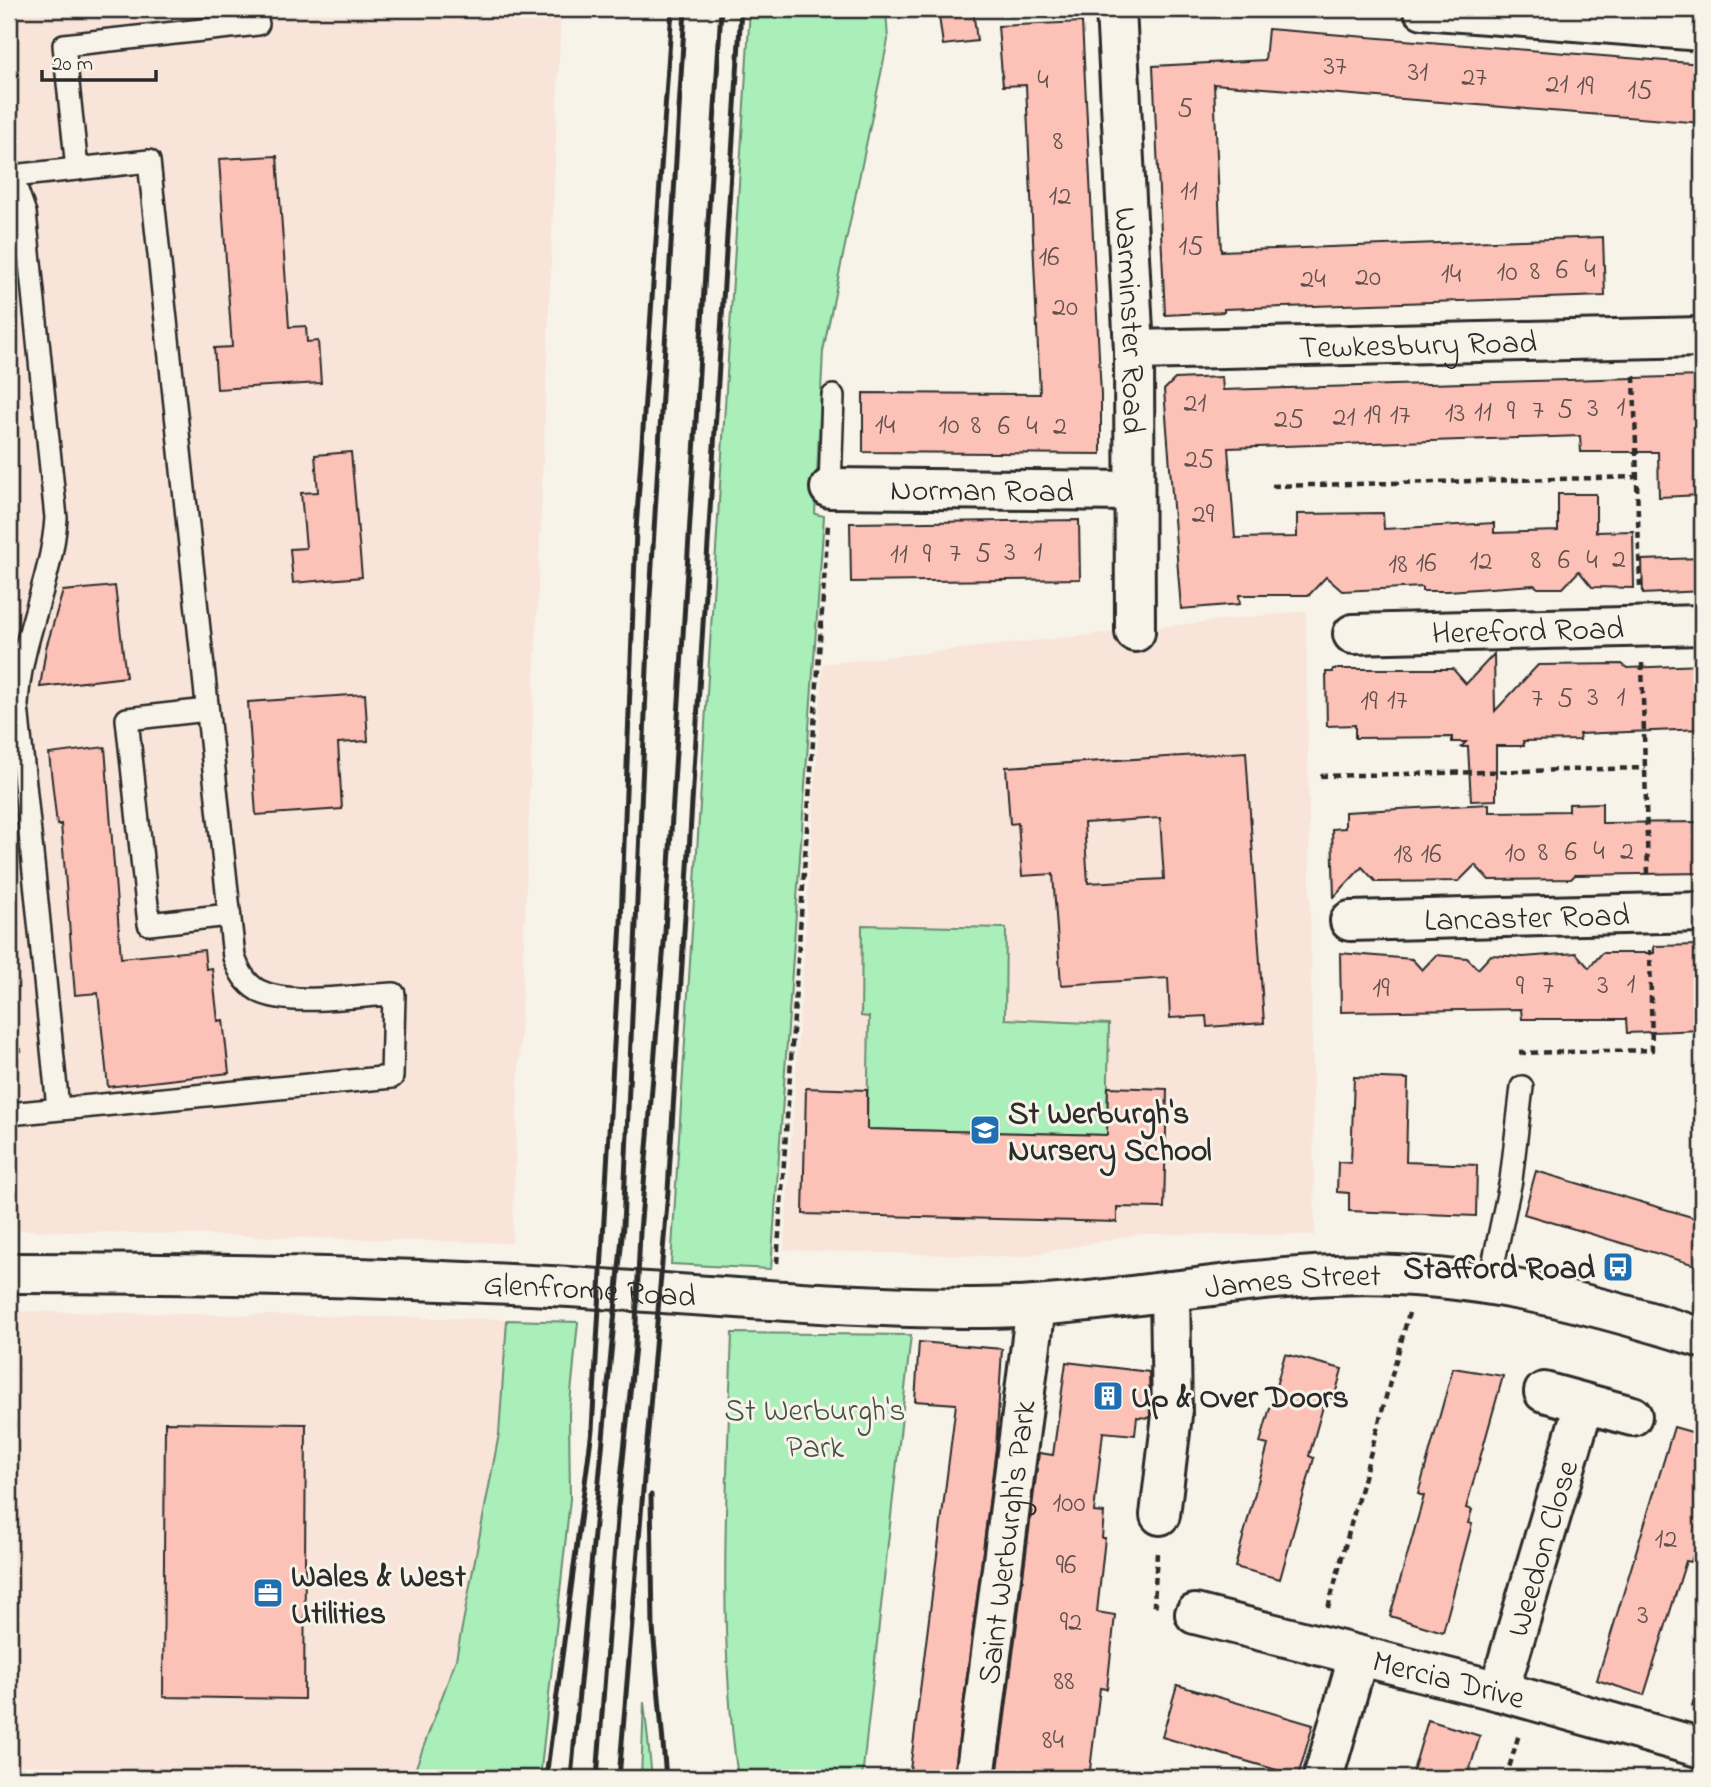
<svg xmlns="http://www.w3.org/2000/svg" width="1711" height="1787" font-family="'Indie Flower',sans-serif">
<style>
.built{fill:#f9e4d9}
.green{fill:#aaeeb9;stroke:#6a8c72;stroke-width:2}
.building{fill:#fdc2b7;stroke:#2b2b2b;stroke-width:2;fill-rule:evenodd}
.lines{fill:none;stroke-linecap:round;stroke-linejoin:round}
.lane-casing{stroke:#2b2b2b;stroke-width:26}
.street-casing{stroke:#2b2b2b;stroke-width:44}
.path{stroke:#2b2b2b;stroke-width:4.5;stroke-dasharray:7 5;stroke-linecap:butt}
.lane{stroke:#f7f3e8;stroke-width:21}
.street{stroke:#f7f3e8;stroke-width:38}
.rail{stroke:#2b2b2b;stroke-width:5}
.labels{text-anchor:middle;stroke-width:6;stroke-linejoin:round;paint-order:stroke}
.number-label{font-size:28px;fill:#60514e}
.street-label{font-size:32px;fill:#2b2b2b;stroke:#f7f3e8}
.poi-label{font-size:32px;font-weight:bold;fill:#2b2b2b;stroke:#f7f3e8;text-anchor:start}
.park-label{font-size:32px;fill:#445247;stroke:#f7f3e8}
</style>
<rect width="100%" height="100%" fill="#f7f3e8"/>
<filter id="ink" filterUnits="userSpaceOnUse"><feTurbulence type="fractalNoise" baseFrequency=".0143" numOctaves="2"/><feDisplacementMap in="SourceGraphic" scale="14" xChannelSelector="R" yChannelSelector="G"/><feConvolveMatrix kernelMatrix="1 2 1 2 8 2 1 2 1" color-interpolation-filters="sRGB"/></filter>
<g filter="url(#ink)">
<g class="built">
<polygon points="9,9 561,9 512,1243 9,1230"/>
<polygon points="1306,611 1315,1235 1142,1234 1020,1257 784,1250 823,664"/>
<polygon points="9,1311 563,1320 496,1778 9,1778"/>
</g>
<g class="green">
<polygon points="750,9 886,9 888,40 823,351 815,514 824,516 771,1269 671,1264"/>
<polygon points="862,925 1006,928 1005,1019 1109,1024 1107,1135 867,1129 869,1017 861,1016"/>
<polygon points="507,1320 578,1322 569,1414 570,1499 540,1778 412,1778 456,1659 499,1434"/>
<path d="M732,1333L911,1335L862,1778H738C717,1631 727,1481 732,1333Z"/>
<polygon points="644,1702 652,1778 641,1778"/>
</g>
<g class="building">
<polygon points="938,9 973,9 977,41 943,45"/>
<polygon points="1082,22 1101,395 1101,454 863,452 863,393 1040,394 1026,85 1003,86 998,26"/>
<polygon points="1268,29 1702,64 1702,123 1214,84 1221,251 1603,237 1605,296 1224,309 1224,312 1165,315 1153,66 1265,60"/>
<polygon points="277,156 289,327 306,326 307,342 318,341 321,383 217,389 214,348 232,347 219,159"/>
<polygon points="1702,376 1702,495 1659,497 1658,452 1581,452 1580,436 1228,448 1235,538 1297,537 1297,514 1383,513 1384,529 1494,523 1494,533 1558,531 1558,494 1596,494 1596,532 1633,531 1634,588 1592,587 1579,571 1563,588 1538,588 1534,585 1448,591 1422,591 1422,587 1342,591 1326,577 1309,595 1239,595 1240,604 1181,609 1164,390 1175,379 1222,377 1223,390"/>
<polygon points="351,452 362,577 293,583 290,549 306,548 301,493 318,492 315,455"/>
<polygon points="1079,520 1080,579 851,582 850,523"/>
<polygon points="1702,558 1702,591 1643,594 1642,560"/>
<polygon points="115,586 126,677 40,687 46,648 63,591"/>
<polygon points="1494,654 1495,711 1538,665 1622,664 1627,668 1702,665 1702,729 1579,734 1580,740 1523,741 1524,746 1496,746 1496,800 1471,801 1468,747 1461,747 1466,742 1452,742 1452,737 1355,738 1355,725 1327,726 1326,672 1333,672 1333,669 1453,669 1466,684"/>
<polygon points="365,694 368,741 338,743 342,809 256,815 248,702"/>
<polygon points="105,747 121,958 204,950 206,969 212,968 218,1021 223,1020 229,1073 108,1087 98,993 75,995 61,824 57,825 49,754"/>
<path d="M1246,752L1264,1023L1207,1027L1206,1016L1170,1018L1168,978L1061,985L1053,874L1022,876L1018,823L1010,824L1006,767ZM1160,818L1164,879L1088,883L1084,823Z"/>
<polygon points="1602,803 1602,823 1702,822 1702,873 1575,875 1571,879 1489,880 1475,865 1459,881 1376,882 1362,867 1334,897 1332,829 1345,828 1345,812 1489,804 1489,812 1569,811 1569,804"/>
<polygon points="1702,945 1702,1030 1627,1033 1626,1019 1522,1019 1521,1009 1341,1012 1340,953 1412,959 1422,970 1436,955 1467,958 1478,969 1491,955 1523,957 1576,953 1589,968 1602,953 1654,953 1654,946"/>
<polygon points="1354,1077 1408,1079 1406,1162 1477,1165 1476,1216 1349,1211 1349,1193 1337,1192 1338,1162 1351,1163"/>
<polygon points="1108,1087 1167,1089 1164,1208 1117,1207 1117,1222 803,1214 806,1088 867,1090 867,1129 1107,1135"/>
<polygon points="1536,1171 1702,1220 1702,1267 1524,1214"/>
<polygon points="919,1342 1002,1349 996,1448 954,1778 909,1778 956,1404 915,1401"/>
<polygon points="1285,1354 1342,1369 1334,1399 1326,1396 1309,1456 1314,1458 1280,1579 1235,1567 1268,1445 1260,1443"/>
<polygon points="1066,1362 1149,1372 1150,1418 1137,1417 1135,1435 1103,1432 1094,1512 1104,1513 1102,1538 1105,1538 1097,1612 1115,1615 1107,1689 1100,1688 1089,1778 997,1778 1039,1453 1053,1455"/>
<polygon points="1453,1368 1503,1376 1466,1508 1472,1510 1468,1523 1472,1524 1443,1632 1390,1616 1424,1496 1418,1494"/>
<polygon points="165,1422 306,1424 304,1699 163,1697"/>
<polygon points="1674,1427 1702,1435 1702,1522 1691,1562 1686,1561 1644,1695 1597,1680"/>
<polygon points="1177,1685 1313,1725 1298,1776 1162,1737"/>
<polygon points="1428,1720 1480,1736 1467,1778 1411,1778"/>
</g>
<g class="lines">
<g class="lane-casing">
<g id="lane">
<path d="M9,168L25,213L56,518C52,582 19,642 17,706L58,1108"/>
<polyline points="77,169 64,45 258,24"/>
<polyline points="830,488 833,396"/>
<polyline points="207,710 127,719 149,924 229,915"/>
<path d="M9,1114L392,1077L394,994C358,995 291,1007 259,991C245,983 239,971 234,957L149,161L13,176"/>
<polyline points="1489,1284 1511,1180 1522,1087"/>
</g>
</g>
<g class="street-casing">
<g id="street">
<path id="s1" d="M1116,9L1134,350L1135,632"/>
<polyline points="1423,9 1702,31"/>
<path id="s2" d="M1134,350L1702,337"/>
<path id="s3" d="M830,488L1133,491"/>
<path id="s4" d="M1353,634L1702,625"/>
<path id="s5" d="M1350,921L1702,912"/>
<path id="s6" d="M9,1273C182,1273 357,1276 531,1285C676,1292 821,1307 967,1308C1089,1309 1211,1280 1333,1275C1459,1269 1583,1300 1702,1338"/>
<polyline points="1544,1392 1632,1416"/>
<polyline points="1160,1515 1172,1415 1170,1291"/>
<path id="s7" d="M1195,1614L1499,1691L1702,1748"/>
<path id="s8" d="M1499,1691L1584,1404"/>
<path id="s9" d="M975,1778L1036,1306"/>
<polyline points="1323,1778 1358,1657"/>
</g>
</g>
<g class="path">
<polyline points="1634,376 1640,587"/>
<polyline points="1272,486 1637,477"/>
<polyline points="1642,663 1648,874"/>
<polyline points="1320,776 1645,768"/>
<polyline points="9,1051 22,1050"/>
<polyline points="1519,1053 1652,1050 1650,950"/>
<polyline points="777,1263 828,524"/>
<polyline points="1157,1553 1154,1604 1160,1605"/>
<polyline points="1328,1608 1409,1313"/>
<polyline points="1693,1707 1702,1675"/>
<polyline points="1506,1778 1519,1734"/>
</g>
<use href="#lane" class="lane"/>
<use href="#street" class="street"/>
<g class="rail">
<polyline points="651,1495 653,1628 666,1778"/>
<polyline points="546,1778 592,1430 621,922 636,530 672,9"/>
<polyline points="571,1778 623,1226 650,598 685,9"/>
<polyline points="597,1778 618,1507 635,1346 640,1232 665,932 721,9"/>
<polyline points="619,1778 668,1191 741,9"/>
</g>
</g>
</g>
<defs>
<g id="school-square" transform="scale(1.575)"><rect x="-9" y="-9" width="18" height="18" rx="4" fill="#1f6fb2" stroke="#f7f3e8"/><path d="M0-5L7-2L0 1L-7-2ZM-4 1L0 2.5L4 1V4Q0 6-4 4Z" fill="#fff"/></g>
<g id="bus-square" transform="scale(1.575)"><rect x="-9" y="-9" width="18" height="18" rx="4" fill="#1f6fb2" stroke="#f7f3e8"/><path d="M-5-6H5V4H4V6H2V4H-2V6H-4V4H-5ZM-3.5-4V0h7V-4ZM-3.5 1.2v1.5H-2V1.2ZM2 1.2v1.5H3.5V1.2Z" fill="#fff"/></g>
<g id="building-square" transform="scale(1.575)"><rect x="-9" y="-9" width="18" height="18" rx="4" fill="#1f6fb2" stroke="#f7f3e8"/><path d="M-4-6H4V6H1V3H-1V6H-4ZM-2.5-4.3h1.7v1.8h-1.7ZM.8-4.3h1.7v1.8H.8ZM-2.5-1h1.7V.8h-1.7ZM.8-1h1.7V.8H.8Z" fill="#fff"/></g>
<g id="office-square" transform="scale(1.575)"><rect x="-9" y="-9" width="18" height="18" rx="4" fill="#1f6fb2" stroke="#f7f3e8"/><path d="M-6-3h4V-5.5h4V-3h4V5H-6ZM-1-4.5V-3h2v-1.5ZM-6 0V1H6V0Z" fill="#fff"/></g>
</defs>
<g fill-rule="evenodd">
<use href="#school-square" x="985" y="1130"/>
<use href="#bus-square" x="1618" y="1267"/>
<use href="#building-square" x="1108" y="1396"/>
<use href="#office-square" x="268" y="1593"/>
</g>
<g class="labels">
<g class="number-label">
<text x="1335" y="74">37</text>
<text x="1418" y="80">31</text>
<text x="1474" y="85">27</text>
<text x="1043" y="88">4</text>
<text x="1557" y="92">21</text>
<text x="1585" y="94">19</text>
<text x="1640" y="98">15</text>
<text x="1185" y="116">5</text>
<text x="1058" y="149">8</text>
<text x="1189" y="199">11</text>
<text x="1060" y="204">12</text>
<text x="1191" y="254">15</text>
<text x="1049" y="265">16</text>
<text x="1590" y="277">4</text>
<text x="1562" y="278">6</text>
<text x="1535" y="279">8</text>
<text x="1507" y="280">10</text>
<text x="1451" y="282">14</text>
<text x="1368" y="285">20</text>
<text x="1313" y="287">24</text>
<text x="1065" y="315">20</text>
<text x="1195" y="411">21</text>
<text x="1621" y="415">1</text>
<text x="1593" y="416">3</text>
<text x="1565" y="417">5</text>
<text x="1538" y="418">7</text>
<text x="1511" y="419">9</text>
<text x="1483" y="420">11</text>
<text x="1455" y="421">13</text>
<text x="1372" y="423">19</text>
<text x="1400" y="423">17</text>
<text x="1344" y="425">21</text>
<text x="1289" y="427">25</text>
<text x="885" y="433">14</text>
<text x="949" y="433">10</text>
<text x="976" y="433">8</text>
<text x="1004" y="434">6</text>
<text x="1032" y="434">4</text>
<text x="1060" y="434">2</text>
<text x="1199" y="467">25</text>
<text x="1203" y="522">29</text>
<text x="1010" y="560">3</text>
<text x="1038" y="560">1</text>
<text x="955" y="561">7</text>
<text x="983" y="561">5</text>
<text x="899" y="562">11</text>
<text x="927" y="562">9</text>
<text x="1619" y="567">2</text>
<text x="1536" y="568">8</text>
<text x="1564" y="568">6</text>
<text x="1592" y="568">4</text>
<text x="1481" y="569">12</text>
<text x="1426" y="571">16</text>
<text x="1398" y="572">18</text>
<text x="1593" y="705">3</text>
<text x="1621" y="705">1</text>
<text x="1537" y="706">7</text>
<text x="1565" y="706">5</text>
<text x="1397" y="708">17</text>
<text x="1369" y="709">19</text>
<text x="1599" y="859">4</text>
<text x="1627" y="859">2</text>
<text x="1543" y="860">8</text>
<text x="1571" y="860">6</text>
<text x="1515" y="861">10</text>
<text x="1403" y="862">18</text>
<text x="1431" y="862">16</text>
<text x="1631" y="992">1</text>
<text x="1548" y="993">7</text>
<text x="1603" y="993">3</text>
<text x="1520" y="994">9</text>
<text x="1381" y="996">19</text>
<text x="1069" y="1511">100</text>
<text x="1666" y="1547">12</text>
<text x="1066" y="1573">96</text>
<text x="1643" y="1623">3</text>
<text x="1071" y="1630">92</text>
<text x="1064" y="1689">88</text>
<text x="1053" y="1748">84</text>
</g>
<g class="street-label">
<text dy="11" stroke="none"><textPath href="#s1" startOffset="312">Warminster Road</textPath></text>
<text dy="11" stroke="none"><textPath href="#s2" startOffset="284">Tewkesbury Road</textPath></text>
<text dy="11" stroke="none"><textPath href="#s3" startOffset="152">Norman Road</textPath></text>
<text dy="11" stroke="none"><textPath href="#s4" startOffset="175">Hereford Road</textPath></text>
<text dy="11" stroke="none"><textPath href="#s5" startOffset="177">Lancaster Road</textPath></text>
<text dy="11" stroke="none"><textPath href="#s6" startOffset="1286">James Street</textPath></text>
<text dy="11" stroke="none"><textPath href="#s6" startOffset="581">Glenfrome Road</textPath></text>
<text dy="11" stroke="none"><textPath href="#s9" startOffset="238">Saint Werburgh's Park</textPath></text>
<text dy="11" stroke="none"><textPath href="#s8" startOffset="149">Weedon Close</textPath></text>
<text dy="11" stroke="none"><textPath href="#s7" startOffset="262">Mercia Drive</textPath></text>
</g>
<g class="poi-label">
<text x="1008" y="1123">St Werburgh's<tspan x="1008" dy="37">Nursery School</tspan></text>
<text x="1595" y="1278" text-anchor="end">Stafford Road</text>
<text x="1131" y="1407">Up &amp; Over Doors</text>
<text x="291" y="1586">Wales &amp; West<tspan x="291" dy="37">Utilities</tspan></text>
</g>
<g class="park-label">
<text x="815" y="1420">St Werburgh's<tspan x="815" dy="37">Park</tspan></text>
</g>
</g>
<rect width="1711" height="1787" fill="none" stroke="#f7f3e8" stroke-width="35"/>
<rect x="18" y="18" width="1676" height="1752" fill="none" stroke="#2b2b2b" stroke-width="2.5" filter="url(#ink)"/>
<path d="M42 70v10h114v-10" fill="none" stroke="#2b2b2b" stroke-width="3.5"/>
<text x="52" y="70" font-size="21" fill="#2b2b2b" stroke="#f7f3e8" stroke-width="5" paint-order="stroke">20 m</text>
</svg>
